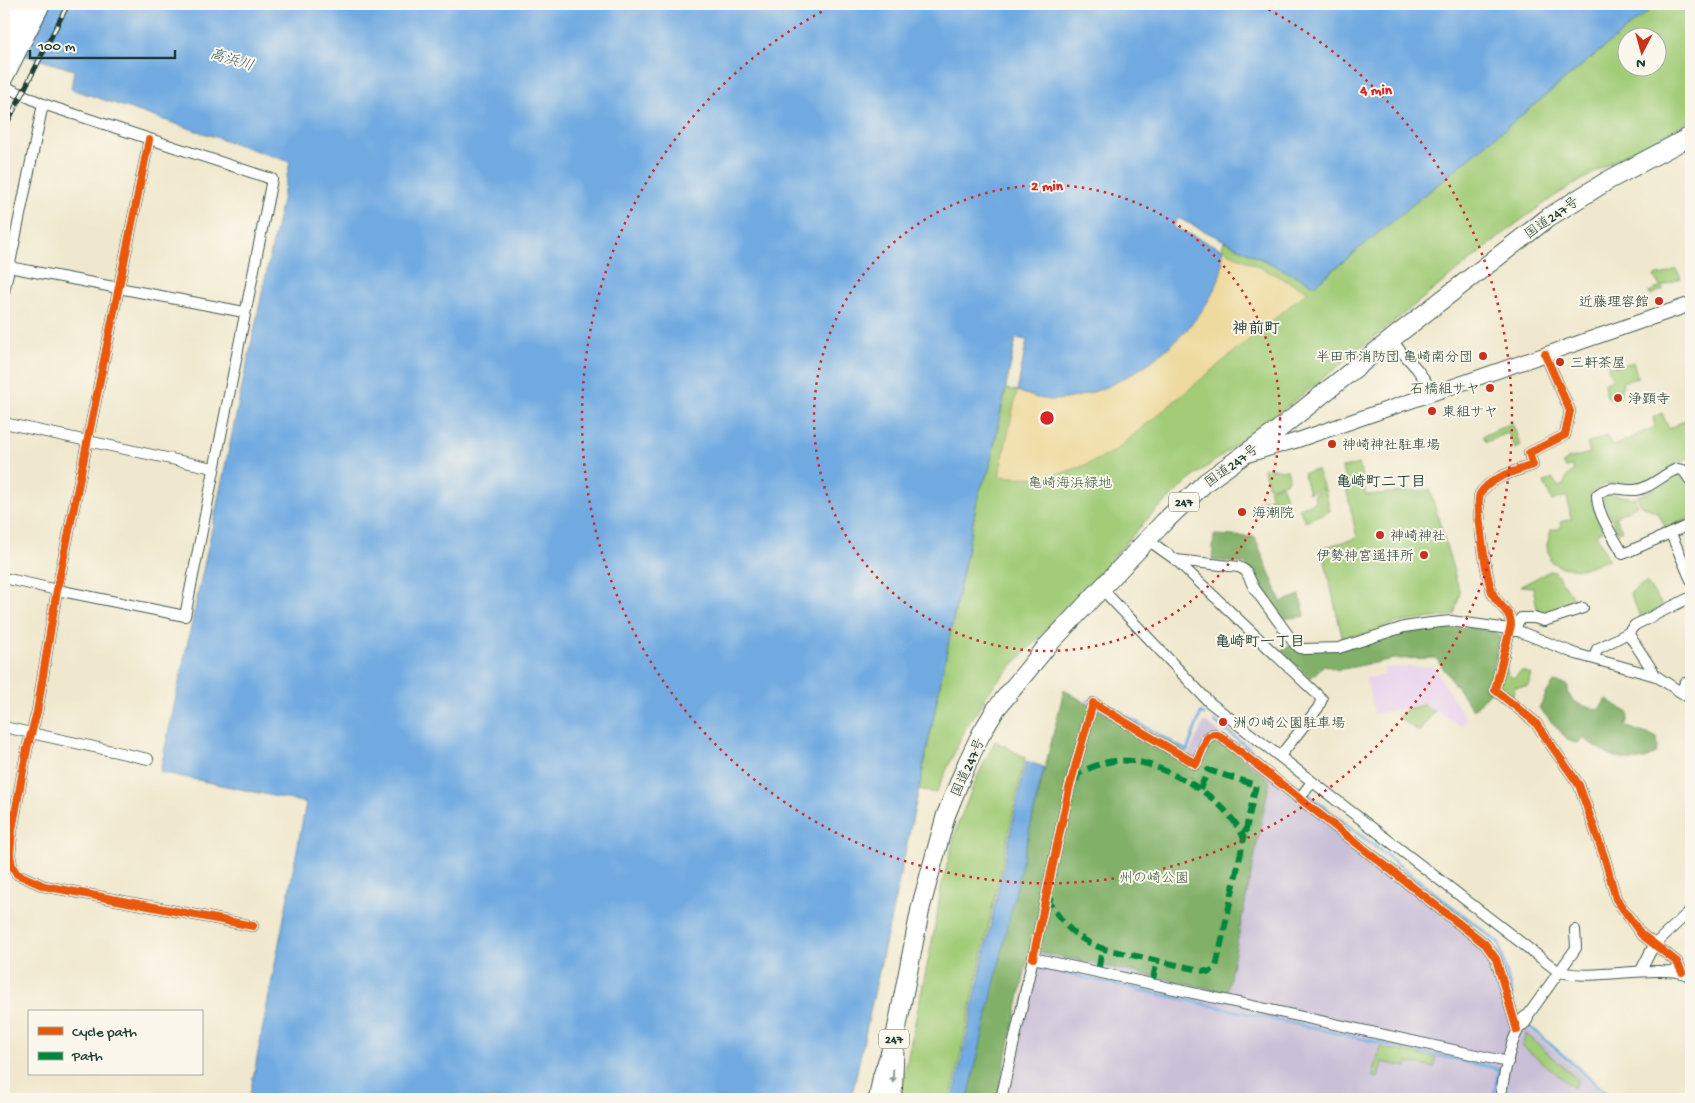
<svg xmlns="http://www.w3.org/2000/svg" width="1695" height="1103" font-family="'Gochi Hand','Klee One',sans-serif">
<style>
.built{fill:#e8d2ee}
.industrial{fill:#c9bfd7}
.green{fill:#a2cc78;stroke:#608456;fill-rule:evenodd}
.forest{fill:#81b068;stroke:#50764e}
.sand{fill:#eeda9e;stroke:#868c69}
.water{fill:#71aae1;stroke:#48748a}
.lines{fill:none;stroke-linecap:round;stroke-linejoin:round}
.stream{stroke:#71aae1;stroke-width:3}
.minor-casing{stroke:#3e574b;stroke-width:12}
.tertiary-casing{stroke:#3e574b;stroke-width:16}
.trunk-casing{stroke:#3e574b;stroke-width:20}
.minor{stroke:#fff;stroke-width:10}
.tertiary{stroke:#fff;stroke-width:14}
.trunk{stroke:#fff;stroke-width:18}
.rail-casing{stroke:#1f3d34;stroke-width:5}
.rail{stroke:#fbf7ec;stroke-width:3;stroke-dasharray:9;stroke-linecap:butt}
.quiet{stroke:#00873e;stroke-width:6;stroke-dasharray:12 6;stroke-linecap:butt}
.cycleway-casing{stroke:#fbf7ec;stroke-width:11}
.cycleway{stroke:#e8590c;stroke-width:8}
.oneway{fill:#8f9e9a}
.ring{fill:none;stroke:#d62828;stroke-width:2.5;stroke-dasharray:2.5 5}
.poi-dot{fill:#c8321e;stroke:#fbf7ec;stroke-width:2}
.labels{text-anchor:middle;stroke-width:4;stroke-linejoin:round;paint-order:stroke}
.shield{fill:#fbf7ec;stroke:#61756b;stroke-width:1}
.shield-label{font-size:12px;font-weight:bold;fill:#1f3d34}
.street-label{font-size:14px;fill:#1f3d34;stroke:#fbf7ec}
.poi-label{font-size:14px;fill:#1f3d34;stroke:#fbf7ec;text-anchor:start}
.park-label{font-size:14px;fill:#406145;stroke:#fbf7ec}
.water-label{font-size:15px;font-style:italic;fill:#385e68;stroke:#fbf7ec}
.neighbourhood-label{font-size:15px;font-weight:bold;fill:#1f3d34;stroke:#fbf7ec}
.quarter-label{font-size:16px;font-weight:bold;fill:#1f3d34;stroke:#fbf7ec}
.centre{fill:#d62828;stroke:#fbf7ec;stroke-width:2.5}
.ring-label{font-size:15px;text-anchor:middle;font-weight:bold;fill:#d62828;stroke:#fbf7ec;stroke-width:4;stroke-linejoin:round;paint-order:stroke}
</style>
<rect width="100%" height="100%" fill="#fbf7ec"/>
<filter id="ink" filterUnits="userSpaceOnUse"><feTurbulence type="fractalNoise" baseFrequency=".02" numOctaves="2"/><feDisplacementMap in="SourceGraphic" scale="10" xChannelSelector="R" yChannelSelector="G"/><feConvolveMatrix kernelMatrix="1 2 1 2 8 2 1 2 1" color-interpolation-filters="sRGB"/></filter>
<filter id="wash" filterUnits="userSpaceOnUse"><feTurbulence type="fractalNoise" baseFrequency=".0096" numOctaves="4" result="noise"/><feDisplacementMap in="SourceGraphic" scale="20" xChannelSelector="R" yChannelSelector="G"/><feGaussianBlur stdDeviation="1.12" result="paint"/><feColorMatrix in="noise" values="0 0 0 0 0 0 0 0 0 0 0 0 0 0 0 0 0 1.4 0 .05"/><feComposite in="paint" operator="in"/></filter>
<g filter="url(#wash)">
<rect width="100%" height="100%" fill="#f0e8ce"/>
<polygon class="built" points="1433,666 1466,719 1462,726 1423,704 1374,714 1366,678 1385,675 1384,668"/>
<polygon class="industrial" points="1087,697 1188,756 1204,721 1498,950 1515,1017 1609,1099 1002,1099"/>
<g class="green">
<path d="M1657,4H1691V120L1619,158L1555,196L1517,223L1301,396L1188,481L1148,518L1098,575L994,685L965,730L936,793L919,789L979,492L989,470L1006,389L1017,391L1143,367L1173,342L1222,249L1224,241L1315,285ZM1628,38H1658V68H1628Z"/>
<polygon points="1676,269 1681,278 1662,286 1663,290 1650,295 1649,292 1660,287 1654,276 1660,274 1661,276"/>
<path d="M1612,357L1616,367L1633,362L1638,378L1622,382L1623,386L1621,388L1620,397L1612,401C1605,397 1605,390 1604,383L1612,379C1609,370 1605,364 1612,357Z"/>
<path d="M1662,413L1669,429L1691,417V458C1686,460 1682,462 1677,464C1665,469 1654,478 1642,483C1619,492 1613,472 1591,494L1592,505L1603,530L1596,534L1609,560L1580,569L1561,567L1550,561V555L1548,552L1547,545L1551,530L1561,528L1560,522L1571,519L1567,496L1552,501L1544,482L1553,479L1558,487L1563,485L1568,475L1574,471L1572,465L1566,468L1563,463L1567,461V459L1590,453L1587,444L1606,436L1613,446L1655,427L1653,417Z"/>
<polygon points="1512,423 1521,446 1515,449 1508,433 1486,442 1483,436"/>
<polygon points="1359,464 1366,495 1430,490 1460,593 1454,615 1397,623 1343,641 1322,548 1357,538 1342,468"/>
<polygon points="1263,468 1287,470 1289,476 1286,483 1269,487"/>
<polygon points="1317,470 1324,488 1309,493 1303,473"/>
<polygon points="1676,473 1681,474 1691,490 1691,518 1667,529 1657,512 1641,505 1637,496 1648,492"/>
<polygon points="1282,485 1286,498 1277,501 1277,504 1261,509 1261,501 1272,497 1269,489"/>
<polygon points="1325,489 1330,511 1305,521 1299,508 1315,502 1314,494"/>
<polygon points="1609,494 1635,498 1637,505 1615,517 1622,530 1618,532 1603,502 1602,497"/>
<polygon points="1550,571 1555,572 1575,601 1573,607 1551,616 1538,613 1533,587 1521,586"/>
<polygon points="1646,582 1663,606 1641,618 1630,593"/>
<polygon points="1505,664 1508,674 1513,678 1521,671 1531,674 1528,686 1515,687 1512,697 1509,697 1498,690"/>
<polygon points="1423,705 1434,711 1419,732 1398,717 1406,709"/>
<polygon points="995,741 1025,757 951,1099 899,1099 934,932 942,884 958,824 977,777"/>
<polygon points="1526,1034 1578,1080 1574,1088 1522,1046"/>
<polygon points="1380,1047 1436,1058 1434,1068 1408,1062 1407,1067 1382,1062 1378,1078 1373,1077"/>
</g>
<g class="forest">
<polygon points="1214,535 1255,537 1281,602 1300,595 1305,616 1283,619 1245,564 1212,560"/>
<polygon points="1465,627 1495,631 1500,636 1491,682 1491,692 1473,710 1436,658 1394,659 1338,670 1324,665 1310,679 1281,650 1291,645 1352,645 1406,632"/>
<path d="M1554,682L1568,685C1567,705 1583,705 1598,710L1606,700C1616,703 1620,709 1629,713L1628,720L1625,725C1636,732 1646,732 1657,738L1658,747L1656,754C1629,770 1605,753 1583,738L1580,742L1575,743L1568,740L1539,708L1546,694Z"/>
<polygon points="1064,690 1198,768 1209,743 1217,739 1270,780 1227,992 1030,950 997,1099 968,1099 1002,943"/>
</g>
<path class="sand" d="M1222,249L1308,291L1113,452C1072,473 1045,481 999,476L1017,391L1037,398L1143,367L1173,342L1195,318L1206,303L1221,271Z"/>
<g class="water">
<path d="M4,4H1657L1315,285L1178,218L1173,227L1222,249C1222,256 1223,265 1221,272C1204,334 1117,398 1053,400C1041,400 1029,395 1017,391L1027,340L1016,338L989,470L979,492L919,789L851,1099H249L306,803L160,772L290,162L71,89L74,70L4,49Z"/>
<polygon points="1026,761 1044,767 968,1099 953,1099"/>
</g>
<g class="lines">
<g class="stream">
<polyline points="1097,699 1187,751 1201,713 1204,715"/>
<polyline points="1215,722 1499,943 1512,995"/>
<polyline points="1041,968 1499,1069 1493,1099"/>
<polyline points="1527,1024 1613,1099"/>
</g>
</g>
</g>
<g filter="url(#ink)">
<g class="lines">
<g class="minor-casing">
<g id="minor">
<polyline points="4,86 43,104 272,179 185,616 57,590 4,578"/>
<polyline points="149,140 57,590 37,712 27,749 12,830 10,855 12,866 17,874 44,886 253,926"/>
<polyline points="9,267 244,312"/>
<polyline points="4,292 43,104"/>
<polyline points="1390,339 1417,369 1434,393"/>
<path d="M1545,354L1570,411L1565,435L1529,453L1533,465C1516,471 1490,477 1480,494C1475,504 1487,585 1494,596C1500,607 1511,611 1511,625L1495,690L1535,722L1579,785L1605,859L1616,899L1641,934L1677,962L1682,972"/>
<polyline points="4,423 213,468"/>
<path d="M1691,481L1683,470L1677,469C1663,474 1650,489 1635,490C1619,491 1611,483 1597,495C1597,516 1614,536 1623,554L1691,524"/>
<polyline points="1671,534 1691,580"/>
<polyline points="1148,540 1176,560 1322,699 1318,708 1280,756"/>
<polyline points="1176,560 1239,567 1246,571 1254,588 1294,643 1300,648 1304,649 1339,648 1404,627 1431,623 1451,621 1509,629 1521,632 1576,654 1656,676 1691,699"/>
<path d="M1102,589L1209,702L1559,972C1592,979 1628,970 1661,971C1673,971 1681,971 1691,977"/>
<polyline points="1515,631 1518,622 1521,618 1534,618 1544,621 1583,608"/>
<polyline points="1628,633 1656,676"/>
<polyline points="1594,658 1597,649 1628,633 1635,625 1691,597"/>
<polyline points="1681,692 1685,683 1691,684"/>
<polyline points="4,727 148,759"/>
<polyline points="1299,799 1312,782"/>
<polyline points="1033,958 1069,789 1093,703 1196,764 1207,738 1213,734 1220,736 1485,944 1496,959 1517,1030"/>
<polyline points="1641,970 1654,945 1691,910"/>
<polyline points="1526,1018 1574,951 1576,948 1575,930"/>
<polyline points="1001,1099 1033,958 1508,1062"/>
<path d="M1500,1099C1504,1078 1509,1042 1521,1025"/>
</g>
</g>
<g class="tertiary-casing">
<g id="tertiary">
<polyline points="1247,455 1298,440 1691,304"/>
<polyline points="1522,1024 1526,1018"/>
</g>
</g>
<g class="trunk-casing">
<g id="trunk">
<polyline points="4,40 23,4"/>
<polyline points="4,77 41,4"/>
<polyline points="895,1038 921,906 946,815 967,763 981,734 996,709 1048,645 1164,522 1206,482 1274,433 1398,334 1549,217 1607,181 1691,136"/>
<polyline points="878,1099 882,1077 895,1038 893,1088 891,1099"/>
</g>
</g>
<use href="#minor" class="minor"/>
<use href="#tertiary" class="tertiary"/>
<use href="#trunk" class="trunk"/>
<g class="rail-casing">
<polyline id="rail" points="4,129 68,4"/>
</g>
<use href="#rail" class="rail"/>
<g class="quiet">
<path d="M1076,781L1078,774C1121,750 1147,761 1188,782"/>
<polyline points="1200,789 1208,770 1256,785 1244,838"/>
<path d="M1051,896L1049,902C1065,927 1076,939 1104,949L1209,972L1216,967L1244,838C1232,813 1211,795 1188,782L1190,777"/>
<polyline points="1099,967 1102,948"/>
<polyline points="1153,979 1157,960"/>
</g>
<g class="cycleway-casing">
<g id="cycleway">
<polyline points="149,140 57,590 37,712 27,749 12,830 10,855 12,866 17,874 44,886 253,926"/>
<path d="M1545,354L1570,411L1565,435L1529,453L1533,465C1516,471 1490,477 1480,494C1475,504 1487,585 1494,596C1500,607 1511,611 1511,625L1495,690L1535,722L1579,785L1605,859L1616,899L1641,934L1677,962L1682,972"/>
<polyline points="1033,958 1069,789 1093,703 1196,764 1207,738 1213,734 1220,736 1485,944 1496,959 1517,1030"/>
</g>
</g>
<use href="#cycleway" class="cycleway"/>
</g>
<defs><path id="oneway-solid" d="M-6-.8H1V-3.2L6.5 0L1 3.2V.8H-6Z" transform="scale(1.25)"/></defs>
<use class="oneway" href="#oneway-solid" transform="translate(893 1076) rotate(92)"/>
</g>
<g class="ring">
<circle cx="1047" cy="418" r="233"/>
<path d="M1262 6A465 465 0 1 1 832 6"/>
</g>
<g class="poi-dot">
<circle cx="1659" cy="301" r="5"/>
<circle cx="1483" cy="356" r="5"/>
<circle cx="1560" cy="362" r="5"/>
<circle cx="1490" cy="388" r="5"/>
<circle cx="1618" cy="398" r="5"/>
<circle cx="1432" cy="411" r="5"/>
<circle cx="1332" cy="444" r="5"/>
<circle cx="1242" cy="512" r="5"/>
<circle cx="1380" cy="535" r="5"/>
<circle cx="1424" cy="555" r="5"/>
<circle cx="1223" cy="722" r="5"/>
</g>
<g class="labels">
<g class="shield">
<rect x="1169" y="492.5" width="30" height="19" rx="4"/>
<rect x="879" y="1029.5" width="30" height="19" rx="4"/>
</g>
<g class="shield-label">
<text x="1184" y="506">247</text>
<text x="894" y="1043">247</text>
</g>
<g class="street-label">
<text transform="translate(1551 217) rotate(-35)" y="5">国道247号</text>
<text transform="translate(1231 465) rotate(-36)" y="5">国道247号</text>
<text transform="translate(967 767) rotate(-66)" y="5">国道247号</text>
</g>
<g class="poi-label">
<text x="1649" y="306" text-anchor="end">近藤理容館</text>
<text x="1473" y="361" text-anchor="end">半田市消防団 亀崎南分団</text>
<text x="1570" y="367">三軒茶屋</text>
<text x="1480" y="393" text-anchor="end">石橋組サヤ</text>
<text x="1628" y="403">浄顕寺</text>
<text x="1442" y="416">東組サヤ</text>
<text x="1342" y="449">神崎神社駐車場</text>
<text x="1252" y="517">海潮院</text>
<text x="1390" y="540">神崎神社</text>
<text x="1414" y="560" text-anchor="end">伊勢神宮遥拝所</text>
<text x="1233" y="727">洲の崎公園駐車場</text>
</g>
<g class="park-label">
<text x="1070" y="487">亀崎海浜緑地</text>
<text x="1154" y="882">州の崎公園</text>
</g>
<g class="water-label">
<text transform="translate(232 59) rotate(17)" y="5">高浜川</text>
</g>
<g class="neighbourhood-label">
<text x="1381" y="486">亀崎町二丁目</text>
<text x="1260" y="646">亀崎町一丁目</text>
</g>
<g class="quarter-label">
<text x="1256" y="333">神前町</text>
</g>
</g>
<circle cx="1047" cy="418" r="8" class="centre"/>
<g class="ring-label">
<text x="1376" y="94">4 min</text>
<text x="1047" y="190">2 min</text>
</g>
<rect width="1695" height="1103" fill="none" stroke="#fbf7ec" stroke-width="20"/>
<rect x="28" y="1010" width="175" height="65" fill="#fbf7ec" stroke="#a3ada2"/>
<rect x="38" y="1027" width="25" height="8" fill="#e8590c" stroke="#a3ada2"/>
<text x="72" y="1036" font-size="15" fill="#1f3d34">Cycle path</text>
<rect x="38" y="1052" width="25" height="8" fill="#00873e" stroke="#a3ada2"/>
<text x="72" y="1060" font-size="15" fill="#1f3d34">Path</text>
<g transform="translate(1642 52) rotate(186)"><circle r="24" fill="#fbf7ec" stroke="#a3ada2"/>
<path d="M0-4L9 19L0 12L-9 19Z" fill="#c8321e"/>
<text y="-8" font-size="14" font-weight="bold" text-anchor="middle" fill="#1f3d34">N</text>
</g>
<path d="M30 50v8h145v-8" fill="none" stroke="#1f3d34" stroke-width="2.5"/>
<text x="38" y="50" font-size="15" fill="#1f3d34" stroke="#fbf7ec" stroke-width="4" paint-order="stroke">100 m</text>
</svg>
